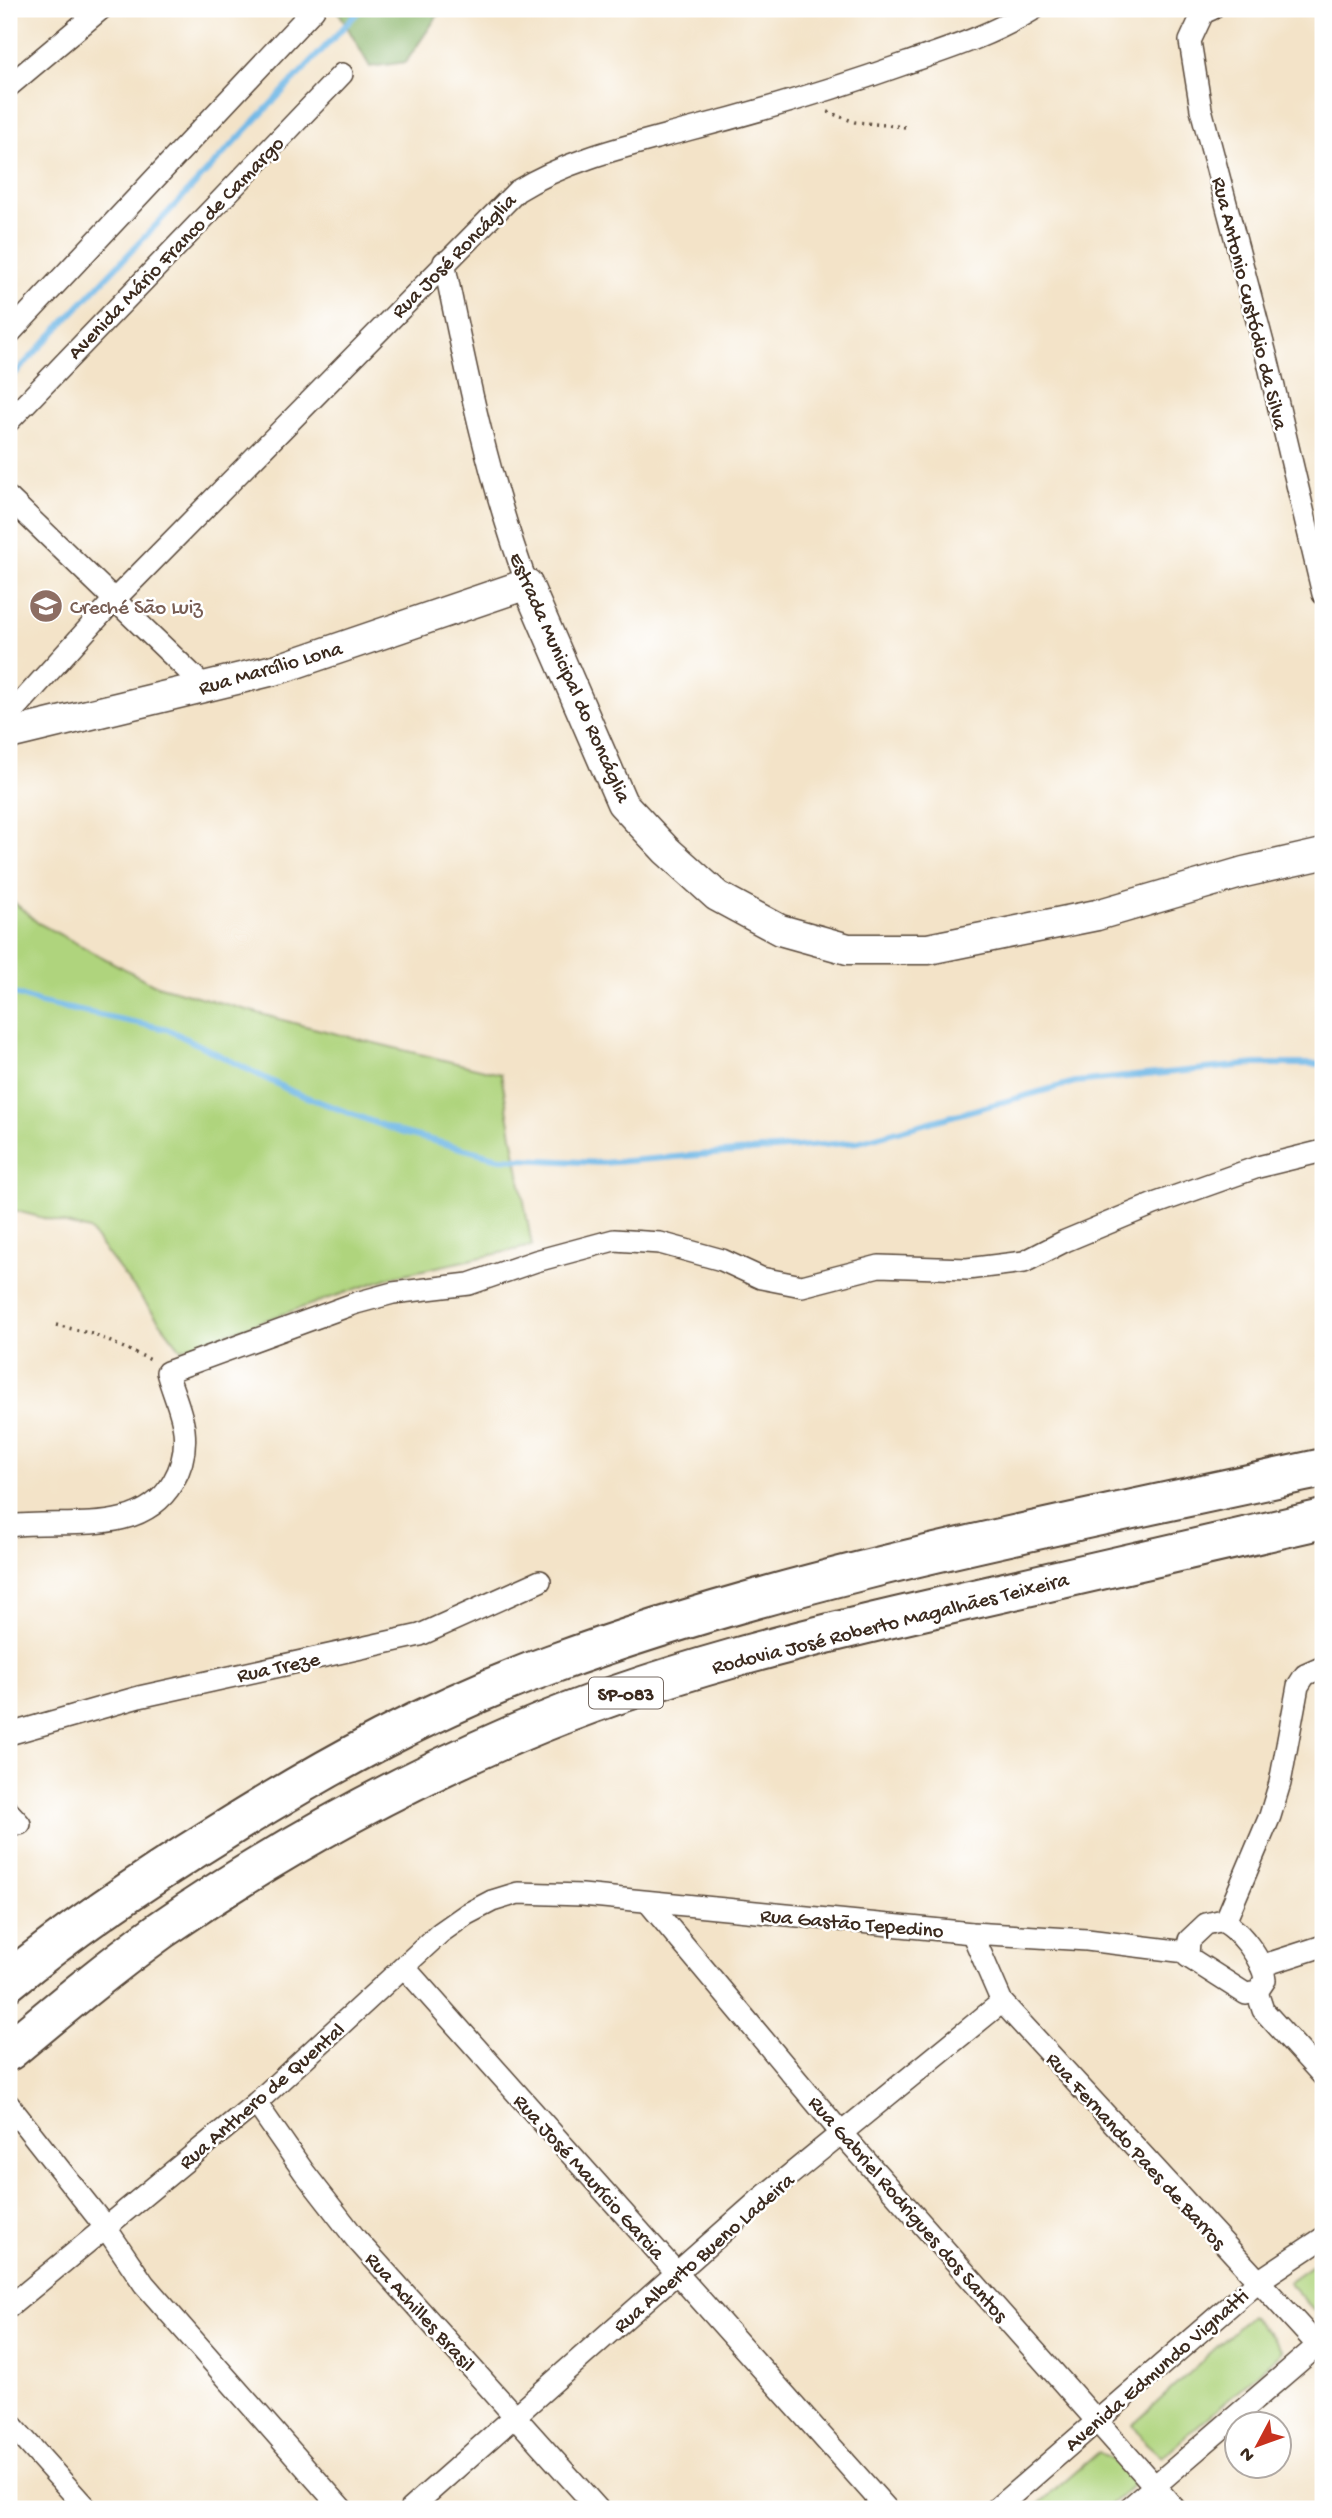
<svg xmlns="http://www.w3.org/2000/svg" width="1332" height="2518" font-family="'Gochi Hand',sans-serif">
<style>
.green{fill:#afd47d;stroke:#757f4e;stroke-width:2}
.forest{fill:#8bb66c;stroke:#637045;stroke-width:2}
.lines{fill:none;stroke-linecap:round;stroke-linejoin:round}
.stream{stroke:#6eb7e6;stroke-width:6}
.street-casing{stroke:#574638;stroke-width:24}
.secondary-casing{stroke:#574638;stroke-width:33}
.highway-casing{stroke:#574638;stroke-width:42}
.path{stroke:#574638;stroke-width:3.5;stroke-dasharray:2 5;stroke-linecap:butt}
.street{stroke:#fff;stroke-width:21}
.secondary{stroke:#fff;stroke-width:30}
.highway{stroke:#fff;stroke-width:38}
.labels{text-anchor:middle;stroke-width:5;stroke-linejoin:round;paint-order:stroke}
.shield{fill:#fff;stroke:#766a62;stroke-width:2}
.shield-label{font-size:19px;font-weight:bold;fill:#3b2a1e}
.street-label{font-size:21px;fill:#3b2a1e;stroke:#fff}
.education-label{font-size:21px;fill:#785e54;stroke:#fff;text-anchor:start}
</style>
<rect width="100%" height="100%" fill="#fff"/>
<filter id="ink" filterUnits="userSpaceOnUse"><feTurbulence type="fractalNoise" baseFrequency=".0143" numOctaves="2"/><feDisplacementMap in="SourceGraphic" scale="14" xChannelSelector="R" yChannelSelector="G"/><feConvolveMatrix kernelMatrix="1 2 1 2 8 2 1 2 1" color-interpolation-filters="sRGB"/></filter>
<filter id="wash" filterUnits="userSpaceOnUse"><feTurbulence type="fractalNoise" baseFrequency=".00686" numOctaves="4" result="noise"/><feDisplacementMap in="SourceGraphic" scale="28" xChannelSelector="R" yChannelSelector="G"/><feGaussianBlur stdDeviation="1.57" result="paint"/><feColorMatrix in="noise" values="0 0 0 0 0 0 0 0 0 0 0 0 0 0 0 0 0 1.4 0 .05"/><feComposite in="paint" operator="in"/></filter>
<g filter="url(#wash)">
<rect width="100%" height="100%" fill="#f3e3c8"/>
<g class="green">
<polygon points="9,898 38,923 153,984 301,1025 501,1074 532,1246 391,1277 181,1349 89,1230 9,1209"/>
<polygon points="1323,2257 1323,2320 1288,2282"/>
<polygon points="1250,2316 1267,2331 1283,2351 1162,2457 1146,2443 1133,2425"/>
<polygon points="1099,2452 1120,2465 1135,2483 1106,2509 1033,2509"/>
</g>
<polygon class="forest" points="337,9 437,9 438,15 406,62 370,67"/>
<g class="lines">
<g class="stream">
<polyline points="9,380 361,9"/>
<polyline points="9,992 41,1003 167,1029 293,1092 400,1132 499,1158 602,1163 858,1142 1075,1082 1256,1064 1323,1064"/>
</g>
</g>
</g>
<g filter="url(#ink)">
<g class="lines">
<g class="street-casing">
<g id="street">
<polyline points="1212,9 1203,13 1190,41 1201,109 1268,362 1323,594"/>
<polyline points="9,86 101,9"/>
<path d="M444,262C466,371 488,479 527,584"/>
<polyline points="9,334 314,9"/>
<polyline points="9,421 342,74"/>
<polyline points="9,498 205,687"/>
<path d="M9,716L114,600L517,191C569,159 628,146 687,130C761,111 834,89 907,63C951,48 994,34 1034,9"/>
<path d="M9,1526C64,1518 140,1539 173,1482C182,1467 186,1448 184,1430C182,1411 172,1391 167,1372L356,1303L393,1293L469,1284L536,1261L614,1240L660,1243L722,1260L761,1278L802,1286L879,1266L967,1269L1024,1262L1065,1241L1154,1204L1258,1167L1323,1151"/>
<polyline points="9,1734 139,1697 420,1635 540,1581"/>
<polyline points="9,1812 20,1824"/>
<polyline points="648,1902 842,2134 1175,2509"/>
<path d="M1219,1921C1237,1924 1264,1962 1265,1980L1257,1992L1246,1994L1188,1957L1189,1940L1206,1924Z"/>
<polyline points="1225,1922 1270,1816 1280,1783 1298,1686 1305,1675 1323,1667"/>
<polyline points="972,1933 1002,2002 1323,2351"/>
<polyline points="1261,1966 1323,1946"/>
<polyline points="405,1968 887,2509"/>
<polyline points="1257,1992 1263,2010 1323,2076"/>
<polyline points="256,2103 304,2172 356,2239 598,2509"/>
<polyline points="9,2105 106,2228 144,2284 342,2509"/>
<polyline points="9,2307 256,2103 440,1933 467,1914 492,1901 518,1893 582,1895 972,1933 1087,1940 1186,1952"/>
<polyline points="9,2422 87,2509"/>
<polyline points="410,2509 758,2201 1002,2002"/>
<polyline points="996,2509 1257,2282 1323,2238"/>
<polyline points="1128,2509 1323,2341"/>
</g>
</g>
<g class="secondary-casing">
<polyline id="secondary" points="9,734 278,669 527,584 622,803 666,850 717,896 780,930 848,949 928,949 1097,915 1244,872 1323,854"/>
</g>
<g class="highway-casing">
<g id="highway">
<path d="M9,1981C75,1926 147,1878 220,1833C325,1767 435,1706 552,1664C797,1574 1068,1524 1323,1468"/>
<path d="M9,2051C58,2010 108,1968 161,1930C271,1854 392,1787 515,1734C657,1673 807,1637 957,1603C1079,1575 1201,1547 1323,1519"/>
</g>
</g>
<g class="path">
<polyline points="828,112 855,122 906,127"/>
<polyline points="56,1325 93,1334 151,1360"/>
</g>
<use href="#street" class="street"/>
<use href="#secondary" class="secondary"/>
<use href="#highway" class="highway"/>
</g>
</g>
<defs>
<g id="school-disc" transform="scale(1.75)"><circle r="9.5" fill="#8d6e63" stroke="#fff"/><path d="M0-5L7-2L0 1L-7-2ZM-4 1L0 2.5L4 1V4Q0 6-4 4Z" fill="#fff"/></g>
</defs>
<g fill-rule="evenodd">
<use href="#school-disc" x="46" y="606"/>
</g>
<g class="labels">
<rect class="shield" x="589" y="1677.5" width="74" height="31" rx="5"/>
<g class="shield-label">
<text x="626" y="1700">SP-083</text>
</g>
<g class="street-label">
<text transform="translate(175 247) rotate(-46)" y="7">Avenida Mário Franco de Camargo</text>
<text transform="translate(453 255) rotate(-45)" y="7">Rua José Roncáglia</text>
<text transform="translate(1251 303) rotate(76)" y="7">Rua Antonio Custódio da Silva</text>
<text transform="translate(270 667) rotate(-16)" y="7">Rua Marcílio Lona</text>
<text transform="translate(571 677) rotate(66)" y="7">Estrada Municipal do Roncáglia</text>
<text transform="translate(890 1622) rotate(-14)" y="7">Rodovia José Roberto Magalhães Teixeira</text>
<text transform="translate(278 1666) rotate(-12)" y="7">Rua Treze</text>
<text transform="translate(852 1922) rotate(5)" y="7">Rua Gastão Tepedino</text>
<text transform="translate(261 2095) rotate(-41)" y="7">Rua Anthero de Quental</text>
<text transform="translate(1137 2150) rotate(48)" y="7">Rua Fernando Paes de Barros</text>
<text transform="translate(590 2176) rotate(48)" y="7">Rua José Maurício Garcia</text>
<text transform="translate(909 2208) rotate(49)" y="7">Rua Gabriel Rodrigues dos Santos</text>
<text transform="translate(703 2252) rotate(-41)" y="7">Rua Alberto Bueno Ladeira</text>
<text transform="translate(421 2311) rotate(48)" y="7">Rua Achilles Brasil</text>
<text transform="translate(1156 2369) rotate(-41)" y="7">Avenida Edmundo Vignatti</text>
</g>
<g class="education-label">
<text x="70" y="613">Creché São Luiz</text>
</g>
</g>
<rect width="1332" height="2518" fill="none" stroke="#fff" stroke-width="35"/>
<g transform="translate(1258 2445) rotate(229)"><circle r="33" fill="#ffffff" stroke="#b1aaa5" stroke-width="2"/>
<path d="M0-5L12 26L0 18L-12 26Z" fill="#c8321e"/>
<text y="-10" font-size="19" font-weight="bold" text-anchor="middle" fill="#3b2a1e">N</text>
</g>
</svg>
